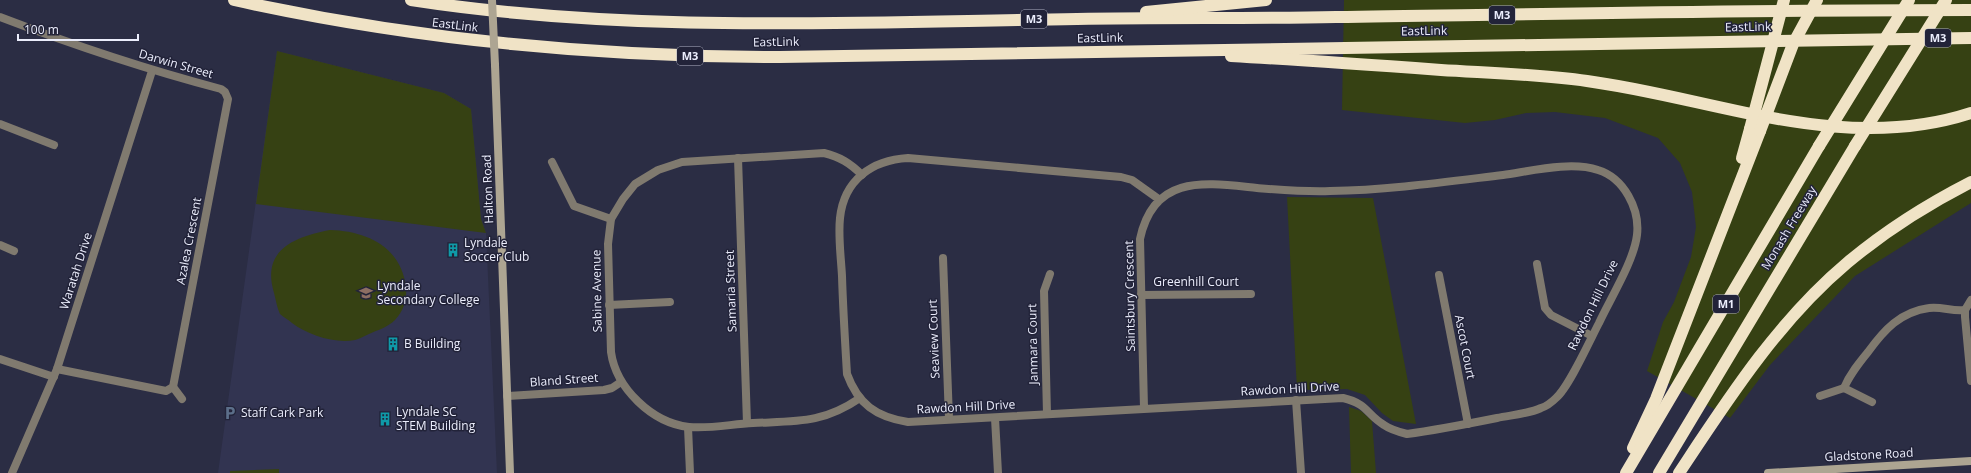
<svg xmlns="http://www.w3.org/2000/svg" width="1971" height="473" font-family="'Open Sans',sans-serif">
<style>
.built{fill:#323451}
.green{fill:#364113}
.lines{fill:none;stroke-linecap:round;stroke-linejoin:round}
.minor{stroke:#807a6f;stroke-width:8}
.secondary{stroke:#ada592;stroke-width:8}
.motorway{stroke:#f0e3c6;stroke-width:12}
.secondary-bridge{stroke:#ada592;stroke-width:8}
.motorway-bridge{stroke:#f0e3c6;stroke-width:12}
.labels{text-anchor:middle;stroke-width:3;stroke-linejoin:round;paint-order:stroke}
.shield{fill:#222339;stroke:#afb0c2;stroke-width:1}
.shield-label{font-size:11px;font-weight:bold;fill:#ebedfc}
.street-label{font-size:12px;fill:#ebedfc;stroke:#222339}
.poi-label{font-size:12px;fill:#ebedfc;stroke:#222339;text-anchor:start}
</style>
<rect width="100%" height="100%" fill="#2b2d44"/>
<polygon class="built" points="277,51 444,93 471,109 481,219 486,233 497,473 218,473"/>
<g class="green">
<polygon points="1344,0 1971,0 1971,203 1855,276 1770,365 1730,418 1647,371 1663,322 1674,302 1691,257 1696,227 1692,192 1680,163 1658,138 1605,118 1555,112 1526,113 1495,120 1465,123 1342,110"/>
<polygon points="277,51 444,93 471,109 481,219 486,233 256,204"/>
<polygon points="1287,197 1373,198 1416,424 1393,421 1382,413 1365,395 1347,389 1297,390"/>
<path d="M330,230C367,231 401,247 406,287C407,299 404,311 395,320C388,327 378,330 369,334C364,336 359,339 355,340C335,344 308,335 292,323C289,320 283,317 280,314C277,308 276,300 274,293C261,250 294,237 330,230Z"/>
<polygon points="1349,407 1361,411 1372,421 1376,473 1351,473"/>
<polygon points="279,469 279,473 230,473 230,471"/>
</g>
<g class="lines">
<g class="minor">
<path d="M0,17C73,45 145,69 221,89L225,92L228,99L173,387L166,391L57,369"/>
<polyline points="0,124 54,145"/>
<polyline points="738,158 747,423"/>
<polyline points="552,162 574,206 611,219"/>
<polyline points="0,245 14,251"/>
<polyline points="943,258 949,419"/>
<polyline points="1537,264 1545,308 1551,315 1592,336"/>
<polyline points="1439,275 1468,424"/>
<polyline points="1141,295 1251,294"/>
<polyline points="1971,300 1965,310 1965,317 1971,381"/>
<polyline points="609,305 670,302"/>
<polyline points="0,359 54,377"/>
<polyline points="173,387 182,399"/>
<path d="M1844,388C1850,374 1859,363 1868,352C1884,330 1900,312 1929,308C1941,306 1953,312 1965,310"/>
<polyline points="507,396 604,390 612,388 621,382"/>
<polyline points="1820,396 1844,388 1872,402"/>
<path d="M860,398C822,424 796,421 753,423C732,424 710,429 689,427C652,423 616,388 611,352L608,244L611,219L623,199L635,184L658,170L682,162L824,153C840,157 850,163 862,175"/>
<polyline points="1296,400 1301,473"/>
<path d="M1144,408L1140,239C1154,173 1207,183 1257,188C1282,190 1306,192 1330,191C1388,190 1445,182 1503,175C1531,171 1571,161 1598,170C1624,178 1640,209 1637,235C1634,261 1610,299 1599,323C1590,340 1569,387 1556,398C1552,402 1547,406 1541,408C1528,414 1511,415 1497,418C1467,424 1437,430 1407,434C1399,432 1391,430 1384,425C1366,414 1368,404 1343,398L908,422C876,417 858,404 847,374C845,341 843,309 842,276C841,257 838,237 840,218C844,180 872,160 908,158L1121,177L1132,180L1160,200"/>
<polyline points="1047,414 1044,291 1050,274"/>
<polyline points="995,418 998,473"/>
<polyline points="688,427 690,473"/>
<polyline points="12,473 57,369 152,71"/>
</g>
<g class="secondary">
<polyline points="495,65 510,473"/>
<polyline points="1768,473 1971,461"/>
</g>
<g class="motorway">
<path d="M234,0C415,40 594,57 780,57L1971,38"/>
<path d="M411,0C631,34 855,22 1077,19C1163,17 1249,19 1336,17C1547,14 1759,10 1971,10"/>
<polyline points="1146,12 1266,0"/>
<path d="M1231,56C1301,60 1371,65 1441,70C1490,73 1539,74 1587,81C1714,98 1843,155 1971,113"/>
<polyline points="1742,158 1750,129"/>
<polyline points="1633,448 1656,399 1760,131"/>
<polyline points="1626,473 1819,146"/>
<polyline points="1659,473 1855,146"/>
<path d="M1679,473C1728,399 1778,321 1847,263C1885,231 1926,205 1971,182"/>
</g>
<polyline class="secondary-bridge" points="492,0 495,65"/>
<g class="motorway-bridge">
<polyline points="1750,129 1784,0"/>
<polyline points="1760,131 1793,44 1817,0"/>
<polyline points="1819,146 1909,0"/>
<polyline points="1855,146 1946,0"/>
</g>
</g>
<defs>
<g id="building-bare" transform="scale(1.08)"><path d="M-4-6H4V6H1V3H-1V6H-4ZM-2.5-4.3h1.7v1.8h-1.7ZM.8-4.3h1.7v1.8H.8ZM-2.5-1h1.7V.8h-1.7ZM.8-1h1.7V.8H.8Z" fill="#0f9aa8" stroke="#222339" stroke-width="2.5" paint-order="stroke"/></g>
<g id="school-bare" transform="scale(1.08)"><path d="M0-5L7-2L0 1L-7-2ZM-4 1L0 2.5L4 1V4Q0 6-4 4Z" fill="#8d6e63" stroke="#222339" stroke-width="2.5" paint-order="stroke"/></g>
<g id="parking-bare" transform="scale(1.08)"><path d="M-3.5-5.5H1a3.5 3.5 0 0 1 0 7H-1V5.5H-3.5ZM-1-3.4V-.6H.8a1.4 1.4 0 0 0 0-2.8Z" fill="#5c6f8a" stroke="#222339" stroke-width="2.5" paint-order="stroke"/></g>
</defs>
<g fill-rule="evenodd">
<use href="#building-bare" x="453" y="250"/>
<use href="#school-bare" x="366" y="293"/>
<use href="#building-bare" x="393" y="344"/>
<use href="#parking-bare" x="230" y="413"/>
<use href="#building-bare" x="385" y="419"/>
</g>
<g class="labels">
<g class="shield">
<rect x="1489" y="6" width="26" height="18" rx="3"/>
<rect x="1021" y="10" width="26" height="18" rx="3"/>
<rect x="1925" y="29" width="26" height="18" rx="3"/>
<rect x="677" y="47" width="26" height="18" rx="3"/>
<rect x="1713" y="295" width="26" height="18" rx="3"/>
</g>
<g class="shield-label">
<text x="1502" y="19">M3</text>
<text x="1034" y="23">M3</text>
<text x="1938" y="42">M3</text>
<text x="690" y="60">M3</text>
<text x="1726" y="308">M1</text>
</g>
<g class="street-label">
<text transform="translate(455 25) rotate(7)" y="4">EastLink</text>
<text transform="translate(1748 27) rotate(-1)" y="4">EastLink</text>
<text transform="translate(1424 31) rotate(-1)" y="4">EastLink</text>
<text transform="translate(1100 38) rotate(-1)" y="4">EastLink</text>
<text transform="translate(776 42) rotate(-1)" y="4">EastLink</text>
<text transform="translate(176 64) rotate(16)" y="4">Darwin Street</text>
<text transform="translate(488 189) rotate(-92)" y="4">Halton Road</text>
<text transform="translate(1789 228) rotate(-59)" y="4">Monash Freeway</text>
<text transform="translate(189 241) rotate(-79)" y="4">Azalea Crescent</text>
<text transform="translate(76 271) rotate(-72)" y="4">Waratah Drive</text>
<text x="1196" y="286">Greenhill Court</text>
<text transform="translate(597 291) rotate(-91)" y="4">Sabine Avenue</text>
<text transform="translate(731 291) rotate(-92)" y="4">Samaria Street</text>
<text transform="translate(1130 296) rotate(-91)" y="4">Saintsbury Crescent</text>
<text transform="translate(1593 305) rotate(-64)" y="4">Rawdon Hill Drive</text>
<text transform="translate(934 339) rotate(-92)" y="4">Seaview Court</text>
<text transform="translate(1033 344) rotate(-91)" y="4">Janmara Court</text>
<text transform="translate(1465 347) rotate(79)" y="4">Ascot Court</text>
<text transform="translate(564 380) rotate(-4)" y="4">Bland Street</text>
<text transform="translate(1290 389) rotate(-3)" y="4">Rawdon Hill Drive</text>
<text transform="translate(966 407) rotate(-3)" y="4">Rawdon Hill Drive</text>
<text transform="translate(1869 455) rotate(-3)" y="4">Gladstone Road</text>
</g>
<g class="poi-label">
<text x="464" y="247">Lyndale<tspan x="464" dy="14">Soccer Club</tspan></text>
<text x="377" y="290">Lyndale<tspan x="377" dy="14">Secondary College</tspan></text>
<text x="404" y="348">B Building</text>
<text x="396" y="416">Lyndale SC<tspan x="396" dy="14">STEM Building</tspan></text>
<text x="241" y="417">Staff Cark Park</text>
</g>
</g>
<path d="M18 34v6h120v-6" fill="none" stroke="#ebedfc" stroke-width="2"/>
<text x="24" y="34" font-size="12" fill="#ebedfc" stroke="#222339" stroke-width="3" paint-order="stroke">100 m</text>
</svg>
